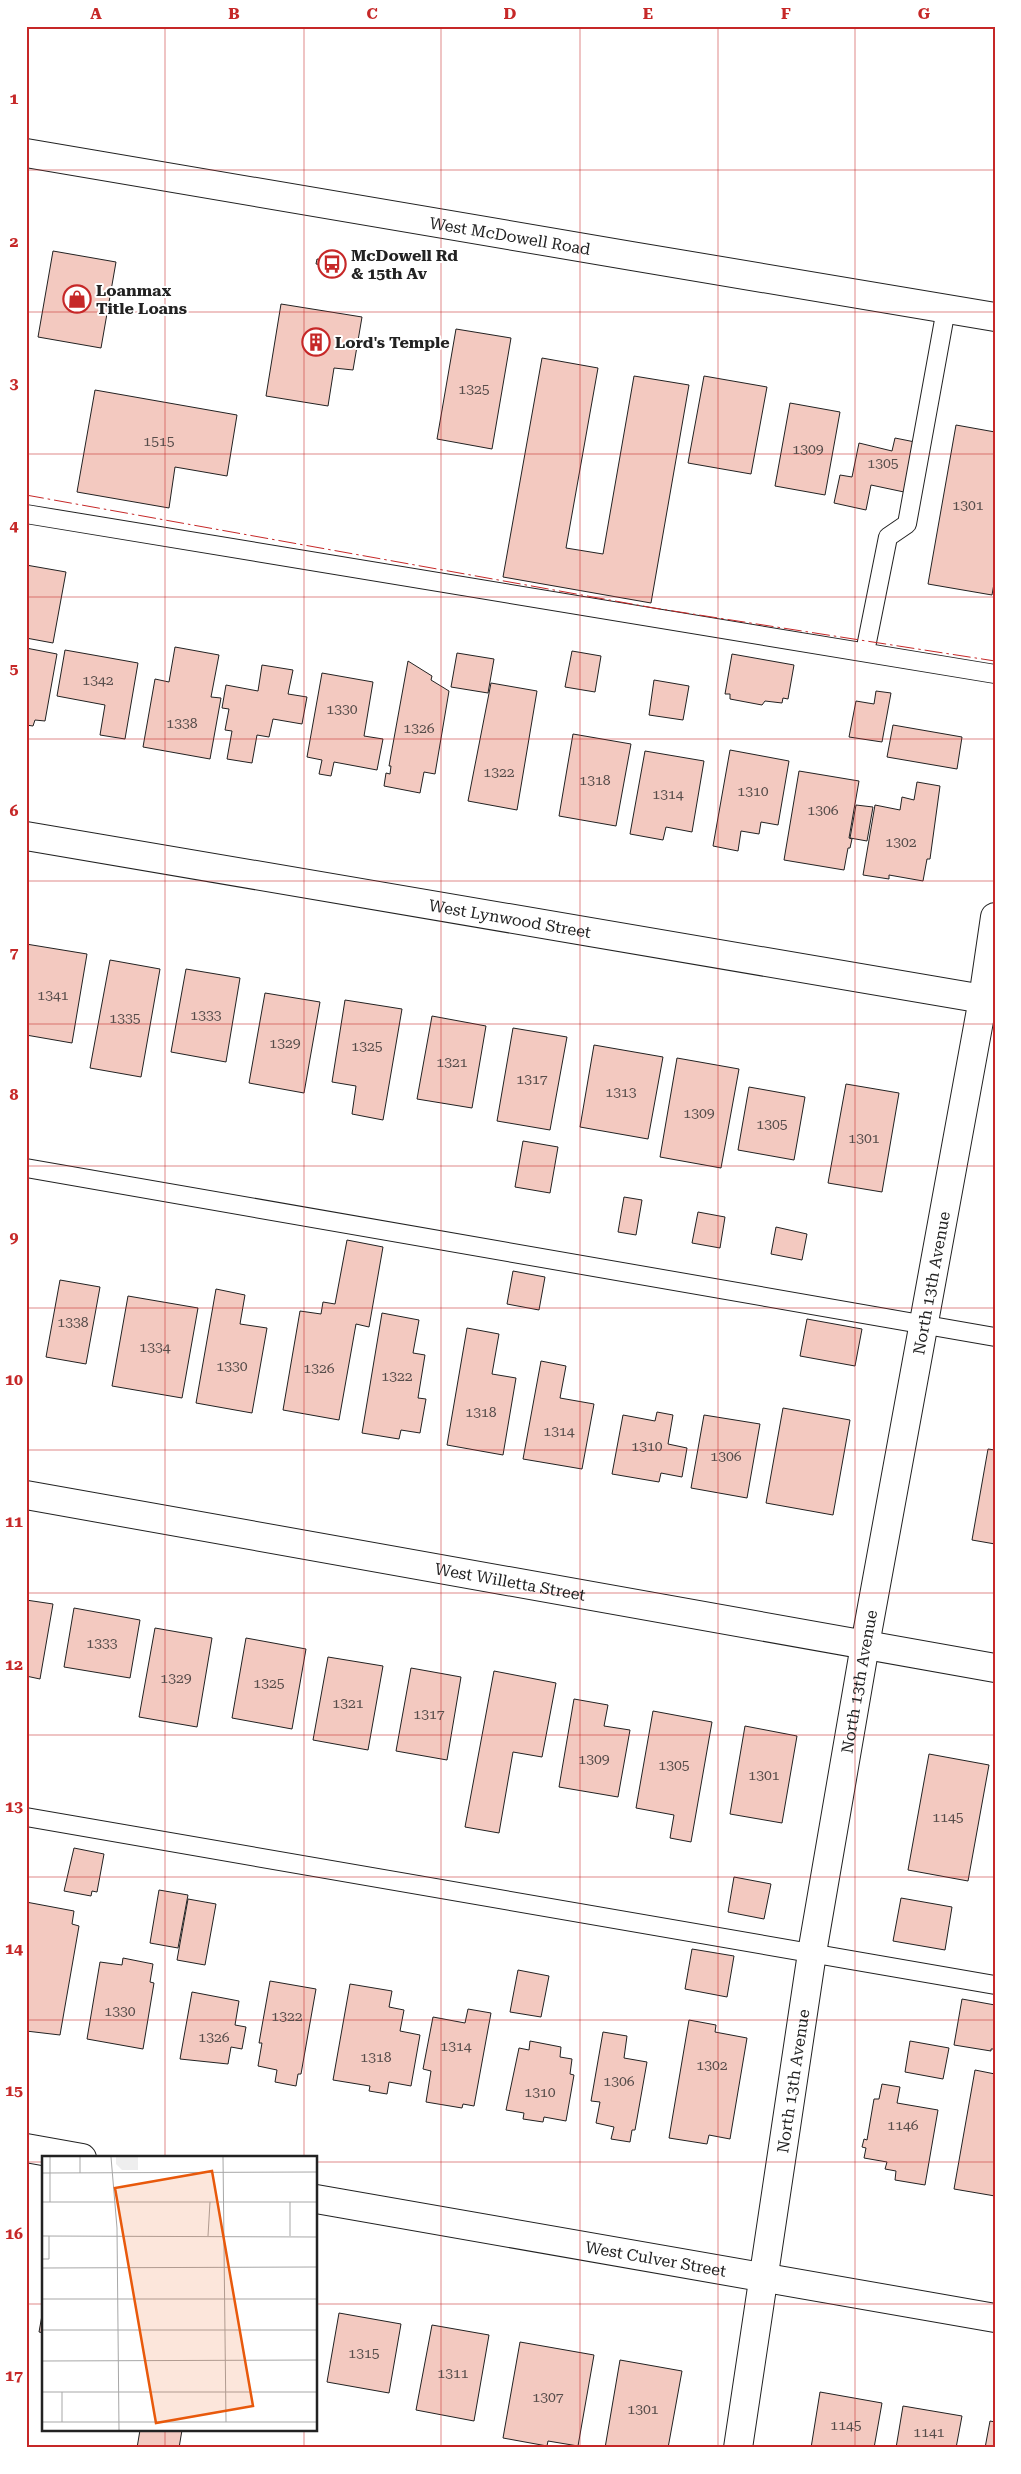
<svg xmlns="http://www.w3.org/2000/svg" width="1021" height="2474" font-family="'Roboto Serif',serif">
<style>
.building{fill:#f3c9c0;stroke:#222}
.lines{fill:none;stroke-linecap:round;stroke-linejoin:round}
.service-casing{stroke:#222;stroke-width:20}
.minor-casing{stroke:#222;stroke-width:30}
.primary-casing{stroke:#222;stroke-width:30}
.service{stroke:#fff;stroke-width:18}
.minor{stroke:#fff;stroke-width:28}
.primary{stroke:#fff;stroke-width:28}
.power{stroke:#c62828;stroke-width:1;stroke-dasharray:18 4 2.5 4;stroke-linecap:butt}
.grid{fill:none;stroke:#c62828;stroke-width:1;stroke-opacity:0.55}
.labels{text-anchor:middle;stroke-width:4;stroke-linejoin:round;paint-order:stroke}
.number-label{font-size:14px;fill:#564c4a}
.street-label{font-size:16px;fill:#222;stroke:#fff}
.poi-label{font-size:16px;font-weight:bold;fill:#222;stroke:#fff;text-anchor:start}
.inset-road{fill:none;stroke:#a7a7a7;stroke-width:1}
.view{fill:#e8590c;fill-opacity:0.15;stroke:#e8590c;stroke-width:2.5}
.inset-edge{fill:none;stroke:#222;stroke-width:2.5}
.neatline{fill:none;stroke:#c62828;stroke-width:2}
.grid-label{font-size:16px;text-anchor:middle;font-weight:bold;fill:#c62828}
</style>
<rect width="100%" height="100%" fill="#fff"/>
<g class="building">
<polygon points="53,251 116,262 101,348 38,337"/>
<polygon points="317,259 335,262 335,267 316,264"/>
<polygon points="281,304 362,317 353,370 334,368 328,406 266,396"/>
<polygon points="456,329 511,338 492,449 437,439"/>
<polygon points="542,358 598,368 566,548 603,554 634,376 689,385 651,603 503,577"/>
<polygon points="704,376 767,387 751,474 688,463"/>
<polygon points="95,390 237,415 227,476 175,467 169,508 77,492"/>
<polygon points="790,403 840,412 825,495 775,486"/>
<polygon points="956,425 995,432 995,578 992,595 928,584"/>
<polygon points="895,438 915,442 904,492 871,485 866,510 834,503 840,475 852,477 859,443 892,451"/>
<polygon points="26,565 66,572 53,643 26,638"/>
<polygon points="175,647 219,655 211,697 221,698 210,759 143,747 155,679 169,682"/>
<polygon points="26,648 57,654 45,721 35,720 33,726 26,725"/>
<polygon points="65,650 138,663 125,739 100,735 105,705 57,696"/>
<polygon points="572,651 601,656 595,692 565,687"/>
<polygon points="457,653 494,659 488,693 451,687"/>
<polygon points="732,654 794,665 788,699 783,698 782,703 765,701 762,705 730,699 730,694 725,694"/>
<polygon points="408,661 432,676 431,680 449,691 435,774 424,772 420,793 384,786 386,773 390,774 391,766 389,766"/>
<polygon points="262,665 293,670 288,694 307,697 302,724 273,719 269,737 257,735 252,763 227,759 232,731 225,730 229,709 222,708 226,685 258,691"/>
<polygon points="322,673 373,682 364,736 383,739 377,770 334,762 331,776 319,774 322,760 307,757"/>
<polygon points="654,680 689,686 683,720 649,715"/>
<polygon points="491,683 537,691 517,810 468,801"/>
<polygon points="876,691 891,693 882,742 849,737 856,701 874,704"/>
<polygon points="893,725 962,737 957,769 887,757"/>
<polygon points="573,734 631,744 616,826 559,816"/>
<polygon points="730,750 789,761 778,825 761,822 759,834 741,831 738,851 713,846"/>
<polygon points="645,751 704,761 692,832 666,827 663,840 630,834"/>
<polygon points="799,771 859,781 849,838 852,839 850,848 848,848 844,870 784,860"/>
<polygon points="917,782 940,786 930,859 927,859 923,881 889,875 889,879 863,875 875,805 900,810 902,797 914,800"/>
<polygon points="856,805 873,807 867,841 850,838"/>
<polygon points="26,944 87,954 72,1043 26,1035"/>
<polygon points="110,960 160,969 141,1077 90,1068"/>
<polygon points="186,969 240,978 226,1062 171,1052"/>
<polygon points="265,993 320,1002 304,1093 249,1083"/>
<polygon points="345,1000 402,1009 383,1120 352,1114 356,1086 332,1082"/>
<polygon points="432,1016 486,1026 472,1108 417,1099"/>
<polygon points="513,1028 567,1037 550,1130 497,1121"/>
<polygon points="594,1045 663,1057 648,1139 580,1127"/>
<polygon points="677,1058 739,1069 721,1168 660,1157"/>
<polygon points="846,1084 899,1093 882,1192 828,1183"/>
<polygon points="749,1087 805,1097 794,1160 738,1150"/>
<polygon points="523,1141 558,1147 550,1193 515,1187"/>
<polygon points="624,1197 642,1200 636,1235 618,1232"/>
<polygon points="698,1212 725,1217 720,1248 692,1243"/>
<polygon points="776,1227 807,1234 802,1260 771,1254"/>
<polygon points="347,1240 383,1247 369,1327 356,1324 339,1420 283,1410 300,1311 321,1314 323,1302 335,1304"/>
<polygon points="513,1271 545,1277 539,1310 507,1304"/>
<polygon points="60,1280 100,1287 86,1364 46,1357"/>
<polygon points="216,1289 245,1295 240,1324 267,1328 252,1413 196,1403"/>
<polygon points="128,1296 198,1308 182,1398 112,1386"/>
<polygon points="382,1313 419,1320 413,1353 425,1355 418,1398 426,1399 420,1433 401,1430 399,1439 362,1433"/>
<polygon points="807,1319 862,1329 855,1366 800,1356"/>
<polygon points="467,1328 499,1334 492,1374 516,1378 503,1455 447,1445"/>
<polygon points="541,1361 566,1366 560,1398 594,1404 582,1469 523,1459"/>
<polygon points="783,1408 850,1420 833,1515 766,1503"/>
<polygon points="657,1412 673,1415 668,1444 687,1448 682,1477 661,1473 659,1482 612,1474 623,1415 655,1421"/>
<polygon points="704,1415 760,1424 747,1498 691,1488"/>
<polygon points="988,1449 995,1450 995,1544 972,1540"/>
<polygon points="26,1600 53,1604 40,1679 26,1676"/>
<polygon points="74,1608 140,1620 130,1678 64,1667"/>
<polygon points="155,1628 212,1638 197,1727 139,1717"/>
<polygon points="246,1638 306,1649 292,1729 232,1718"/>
<polygon points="328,1657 383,1666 368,1750 313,1740"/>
<polygon points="411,1668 461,1677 447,1760 396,1751"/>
<polygon points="494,1671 556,1683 542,1757 513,1752 499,1833 465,1827"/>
<polygon points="574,1699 608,1705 604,1726 630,1730 618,1797 559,1787"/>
<polygon points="653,1711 712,1722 691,1842 670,1838 674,1815 636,1808"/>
<polygon points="745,1726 797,1736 782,1823 730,1814"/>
<polygon points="929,1754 989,1765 968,1881 908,1870"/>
<polygon points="74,1848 104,1854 97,1892 92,1891 91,1896 64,1891"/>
<polygon points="734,1877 771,1884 764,1919 728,1912"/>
<polygon points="159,1890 188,1895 178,1948 150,1943"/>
<polygon points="901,1898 952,1907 945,1950 893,1941"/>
<polygon points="188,1899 216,1904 205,1965 177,1960"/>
<polygon points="26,1902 74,1911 72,1924 79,1926 60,2035 26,2031"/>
<polygon points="692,1949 734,1956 727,1997 685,1989"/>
<polygon points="123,1958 153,1964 150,1982 154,1983 143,2049 87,2039 100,1962 122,1965"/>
<polygon points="518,1970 549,1976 541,2017 510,2012"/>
<polygon points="270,1981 316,1989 301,2074 298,2074 296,2086 275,2082 277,2070 258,2066 262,2043 259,2043"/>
<polygon points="350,1984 392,1991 389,2007 404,2010 400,2031 420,2035 411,2086 389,2082 387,2094 369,2091 370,2086 333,2080"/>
<polygon points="192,1992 239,2001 235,2025 246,2027 242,2049 231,2047 228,2064 180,2059"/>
<polygon points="962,1999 995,2005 995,2049 991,2049 991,2051 954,2045"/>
<polygon points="468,2009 491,2013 474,2106 463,2104 462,2108 426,2102 431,2071 423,2069 433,2017 465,2023"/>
<polygon points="689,2020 716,2025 715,2032 747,2038 730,2139 709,2135 707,2144 669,2138"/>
<polygon points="603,2032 627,2036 624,2058 647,2062 635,2130 632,2130 630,2142 611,2139 614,2127 596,2123 600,2102 591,2101"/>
<polygon points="530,2041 561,2047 560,2057 572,2059 570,2074 574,2075 566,2121 544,2117 543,2122 523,2119 524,2113 506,2110 519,2048 529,2050"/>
<polygon points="910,2041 949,2048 943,2079 905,2072"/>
<polygon points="975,2070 995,2074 995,2196 954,2189"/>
<polygon points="882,2084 900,2087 897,2103 938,2110 925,2185 895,2180 896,2171 885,2169 887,2162 864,2158 866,2148 862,2147 864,2139 867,2140 874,2099 879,2099"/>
<polygon points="44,2304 44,2333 39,2332"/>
<polygon points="339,2313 401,2324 389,2393 327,2382"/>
<polygon points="432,2325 489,2335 474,2421 416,2410"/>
<polygon points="520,2342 594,2355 578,2446 548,2441 547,2446 503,2438"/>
<polygon points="620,2360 682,2371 668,2448 605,2448"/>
<polygon points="820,2392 882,2403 874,2448 811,2448"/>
<polygon points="903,2406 962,2416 956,2448 896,2448"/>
<polygon points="990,2421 995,2422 995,2448 985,2448"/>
<polygon points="140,2430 182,2430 179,2448 137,2448"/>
</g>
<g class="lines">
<g class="service-casing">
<g id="service">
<polyline points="26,514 995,674"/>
<polyline points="865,652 888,537 907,524 946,309"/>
<polyline points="26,1168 995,1337"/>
<polyline points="26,1817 995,1985"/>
</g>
</g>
<g class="minor-casing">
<g id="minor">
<path id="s1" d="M26,836L995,1001"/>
<path id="s2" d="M26,1495L995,1668"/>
<polyline points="26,2148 82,2158"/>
<path id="s3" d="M316,2199L995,2318"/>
<path id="s4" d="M738,2448L812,1953L865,1645L983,999L995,917"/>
</g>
</g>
<g class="primary-casing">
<g id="primary">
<path id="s5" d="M26,153C349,210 672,262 995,317"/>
</g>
</g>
<use href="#service" class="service"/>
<use href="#minor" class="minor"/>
<use href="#primary" class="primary"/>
<polyline class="power" points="26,495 654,608 995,661"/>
</g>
<path class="grid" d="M165,26V2158M304,26V2158M441,26V2448M580,26V2448M718,26V2448M855,26V2448M26,170H995M26,312H995M26,454H995M26,597H995M26,739H995M26,881H995M26,1024H995M26,1166H995M26,1308H995M26,1450H995M26,1593H995M26,1735H995M26,1877H995M26,2020H995M26,2162H44M316,2162H995M26,2304H44M316,2304H995M165,2430V2448M304,2430V2448"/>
<defs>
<g id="bus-ring" transform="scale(1.4375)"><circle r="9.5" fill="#fff" stroke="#c62828" stroke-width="1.5"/><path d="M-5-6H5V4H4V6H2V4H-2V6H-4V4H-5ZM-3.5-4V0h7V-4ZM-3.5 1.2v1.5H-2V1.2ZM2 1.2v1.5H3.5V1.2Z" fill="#c62828"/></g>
<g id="shop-ring" transform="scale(1.4375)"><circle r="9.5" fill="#fff" stroke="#c62828" stroke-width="1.5"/><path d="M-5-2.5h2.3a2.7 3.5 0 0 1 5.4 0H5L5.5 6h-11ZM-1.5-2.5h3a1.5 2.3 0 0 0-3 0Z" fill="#c62828"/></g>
<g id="building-ring" transform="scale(1.4375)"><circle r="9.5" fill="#fff" stroke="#c62828" stroke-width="1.5"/><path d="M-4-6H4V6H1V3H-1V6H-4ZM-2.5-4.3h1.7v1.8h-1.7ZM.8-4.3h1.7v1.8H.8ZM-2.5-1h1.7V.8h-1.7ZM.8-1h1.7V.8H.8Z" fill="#c62828"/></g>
</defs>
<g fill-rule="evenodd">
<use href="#bus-ring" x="332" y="264"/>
<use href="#shop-ring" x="77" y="299"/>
<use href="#building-ring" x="316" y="342"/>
</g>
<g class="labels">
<g class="number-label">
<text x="474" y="394">1325</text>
<text x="159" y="446">1515</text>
<text x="808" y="454">1309</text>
<text x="883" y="468">1305</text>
<text x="968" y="510">1301</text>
<text x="98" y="685">1342</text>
<text x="342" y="714">1330</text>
<text x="182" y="728">1338</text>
<text x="419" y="733">1326</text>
<text x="499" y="777">1322</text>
<text x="595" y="785">1318</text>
<text x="753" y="796">1310</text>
<text x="668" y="799">1314</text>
<text x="823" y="815">1306</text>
<text x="901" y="847">1302</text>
<text x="53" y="1000">1341</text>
<text x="206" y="1020">1333</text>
<text x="125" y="1023">1335</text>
<text x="285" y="1048">1329</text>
<text x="367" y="1051">1325</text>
<text x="452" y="1067">1321</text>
<text x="532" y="1084">1317</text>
<text x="621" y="1097">1313</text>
<text x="699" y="1118">1309</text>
<text x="772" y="1129">1305</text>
<text x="864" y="1143">1301</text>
<text x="73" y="1327">1338</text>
<text x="155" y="1352">1334</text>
<text x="232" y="1371">1330</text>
<text x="319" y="1373">1326</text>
<text x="397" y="1381">1322</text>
<text x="481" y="1417">1318</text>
<text x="559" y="1436">1314</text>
<text x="647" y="1451">1310</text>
<text x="726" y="1461">1306</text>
<text x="102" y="1648">1333</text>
<text x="176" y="1683">1329</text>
<text x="269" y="1688">1325</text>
<text x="348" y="1708">1321</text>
<text x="429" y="1719">1317</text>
<text x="594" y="1764">1309</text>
<text x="674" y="1770">1305</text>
<text x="764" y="1780">1301</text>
<text x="948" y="1822">1145</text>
<text x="120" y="2016">1330</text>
<text x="287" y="2021">1322</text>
<text x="214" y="2042">1326</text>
<text x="456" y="2051">1314</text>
<text x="376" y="2062">1318</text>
<text x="712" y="2070">1302</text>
<text x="619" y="2086">1306</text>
<text x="540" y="2097">1310</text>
<text x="903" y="2130">1146</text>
<text x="364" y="2358">1315</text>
<text x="453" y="2378">1311</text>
<text x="548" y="2402">1307</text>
<text x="643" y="2414">1301</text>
<text x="846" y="2430">1145</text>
<text x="929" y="2437">1141</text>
</g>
<g class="street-label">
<text dy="6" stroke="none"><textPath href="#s5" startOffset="491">West McDowell Road</textPath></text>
<text dy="6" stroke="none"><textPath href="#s1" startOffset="491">West Lynwood Street</textPath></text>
<text dy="6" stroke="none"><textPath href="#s4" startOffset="1181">North 13th Avenue</textPath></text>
<text dy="6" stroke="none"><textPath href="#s2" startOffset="492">West Willetta Street</textPath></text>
<text dy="6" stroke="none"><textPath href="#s4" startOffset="776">North 13th Avenue</textPath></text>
<text dy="6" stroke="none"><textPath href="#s4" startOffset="371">North 13th Avenue</textPath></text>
<text dy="6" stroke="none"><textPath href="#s3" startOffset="345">West Culver Street</textPath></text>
</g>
<g class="poi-label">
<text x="351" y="261">McDowell Rd<tspan x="351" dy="18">&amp; 15th Av</tspan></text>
<text x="96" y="296">Loanmax<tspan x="96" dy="18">Title Loans</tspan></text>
<text x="335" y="348">Lord's Temple</text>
</g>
</g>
<g transform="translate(42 2156)">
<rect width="275" height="275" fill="#fff"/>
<path d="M74,1H96V14H80L74,8Z" fill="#eee"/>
<path class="inset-road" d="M69,1L75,72L77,274M181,1L184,266M0,17L275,16M38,17V1M0,46H275M8,46V1M248,46V80M0,80L275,81M166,80L168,46M0,103H7V80M0,112L275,111M0,143H275M0,174H275M0,205L275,204M0,236H275M0,266H275M20,266V236"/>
<path class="view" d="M170,15L211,250L114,267L73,32Z"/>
<rect width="275" height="275" class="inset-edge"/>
</g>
<rect width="1021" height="2474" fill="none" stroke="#ffffff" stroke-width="55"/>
<rect x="28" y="28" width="966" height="2418" class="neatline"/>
<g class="grid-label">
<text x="96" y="19">A</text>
<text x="234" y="19">B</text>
<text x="372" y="19">C</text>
<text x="510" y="19">D</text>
<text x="648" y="19">E</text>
<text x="786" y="19">F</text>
<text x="924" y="19">G</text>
<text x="14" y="104">1</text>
<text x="14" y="247">2</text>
<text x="14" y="389">3</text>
<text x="14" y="531">4</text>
<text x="14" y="674">5</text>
<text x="14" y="816">6</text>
<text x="14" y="958">7</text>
<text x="14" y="1100">8</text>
<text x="14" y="1243">9</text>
<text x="14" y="1385">10</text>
<text x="14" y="1527">11</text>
<text x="14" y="1670">12</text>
<text x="14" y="1812">13</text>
<text x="14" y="1954">14</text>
<text x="14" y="2096">15</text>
<text x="14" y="2239">16</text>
<text x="14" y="2381">17</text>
</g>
</svg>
